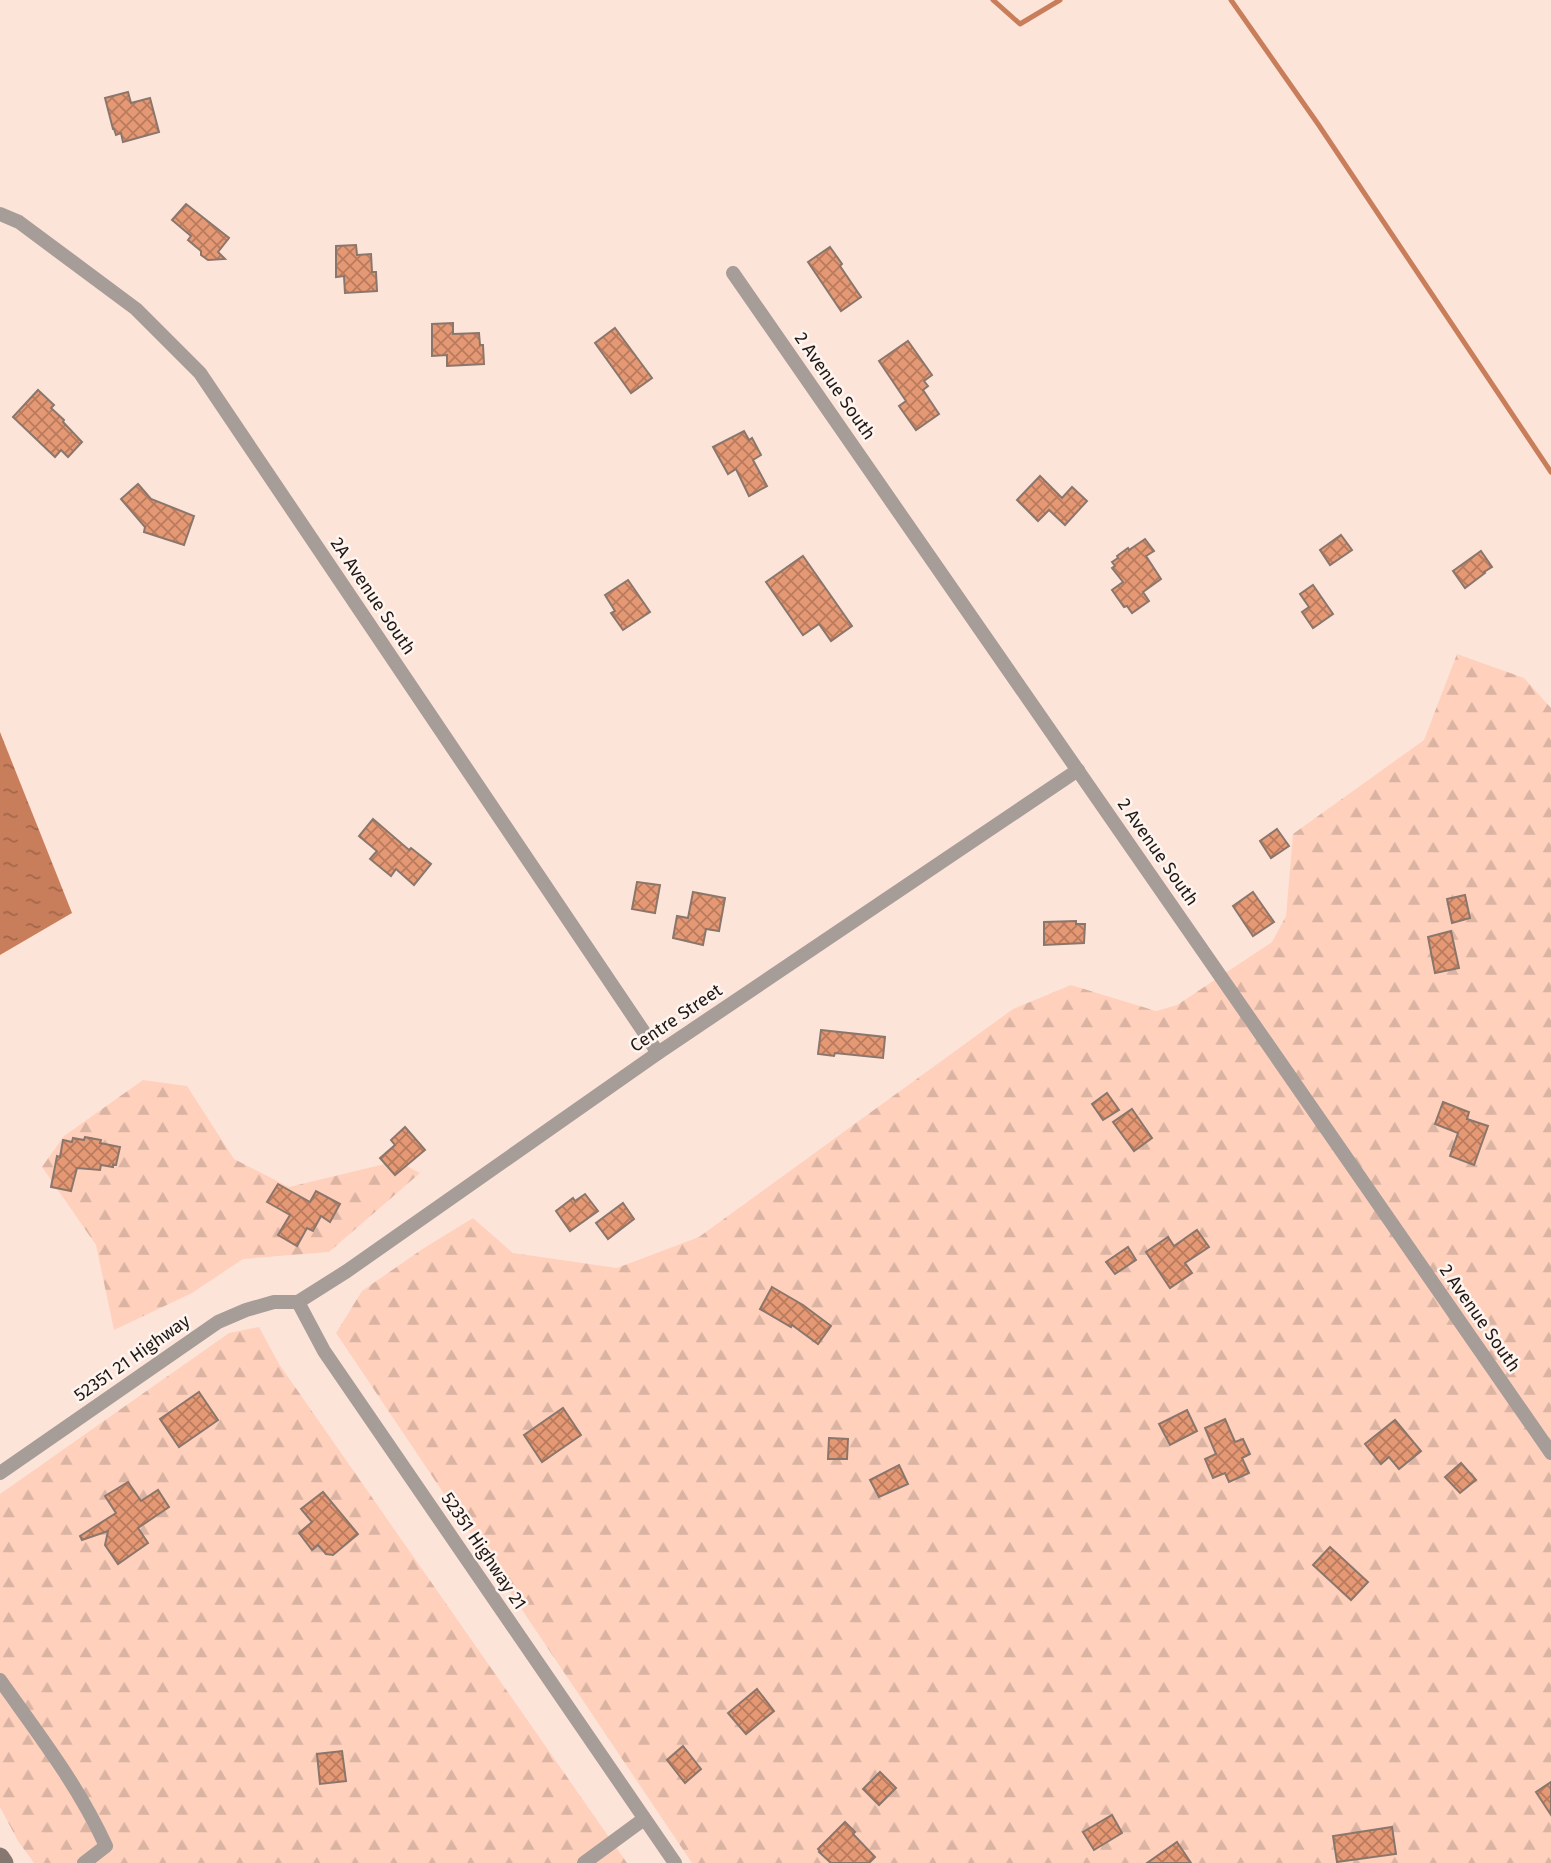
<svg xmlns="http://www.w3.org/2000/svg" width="1551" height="1863" font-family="'Fira Sans',sans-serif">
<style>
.forest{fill:url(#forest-firs)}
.water{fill:url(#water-ripples)}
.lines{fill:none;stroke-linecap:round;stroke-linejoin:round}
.stream{stroke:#c97e5b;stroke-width:5}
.building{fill:url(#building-cross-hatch);stroke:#8b766c;stroke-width:2}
.minor{stroke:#a69c98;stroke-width:14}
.secondary{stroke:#867770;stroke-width:19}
.labels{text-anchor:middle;stroke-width:5;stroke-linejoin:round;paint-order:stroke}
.street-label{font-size:18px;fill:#201814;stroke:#fff5f0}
</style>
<defs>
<pattern id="forest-firs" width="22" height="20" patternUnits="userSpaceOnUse" patternTransform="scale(1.75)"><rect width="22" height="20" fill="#ffd1bd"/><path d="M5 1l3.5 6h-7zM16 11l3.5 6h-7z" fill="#dab3a2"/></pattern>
<pattern id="water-ripples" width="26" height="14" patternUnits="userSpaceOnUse" patternTransform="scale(1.75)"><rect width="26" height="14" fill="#c97e5b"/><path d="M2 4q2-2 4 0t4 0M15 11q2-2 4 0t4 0" fill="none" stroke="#a3664a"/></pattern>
<pattern id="building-cross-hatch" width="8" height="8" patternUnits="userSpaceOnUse" patternTransform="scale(1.75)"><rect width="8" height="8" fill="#e59874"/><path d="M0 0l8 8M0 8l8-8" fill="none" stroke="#b97b5e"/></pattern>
</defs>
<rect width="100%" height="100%" fill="#fde4d9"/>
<g class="forest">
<polygon points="1457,654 1524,678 1551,708 1551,1863 692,1863 336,1333 362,1291 424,1248 473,1218 513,1253 617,1268 699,1237 1013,1009 1071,985 1156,1011 1177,1005 1272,942 1286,916 1293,834 1424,740"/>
<polygon points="143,1080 187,1086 234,1159 289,1187 397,1161 420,1173 329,1252 243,1259 192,1293 114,1330 96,1245 42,1167 64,1136"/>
<polygon points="259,1327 279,1364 627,1863 34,1863 18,1841 0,1807 0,1494 229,1333"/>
</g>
<polygon class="water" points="0,732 72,913 0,955"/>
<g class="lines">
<g class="stream">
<polyline points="993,0 1020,24 1060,0"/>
<polyline points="1231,0 1318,124 1551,472"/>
</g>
</g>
<g class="building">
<polygon points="128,92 131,103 150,98 159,132 123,142 121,133 116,135 114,129 113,129 105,98"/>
<polygon points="186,204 229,238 218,252 225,259 208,260 201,255 201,251 188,240 191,236 172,220"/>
<polygon points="356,245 357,255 371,254 372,272 376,272 377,291 345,293 344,276 336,277 336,246"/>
<polygon points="830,247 842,264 840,266 861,297 841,311 808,262"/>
<polygon points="453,323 453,334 479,333 480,345 483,345 484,364 447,366 447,355 432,356 432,324"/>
<polygon points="615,328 652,378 631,393 595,343"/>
<polygon points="908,341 932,375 924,381 928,386 923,390 939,414 916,430 899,406 906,401 879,361"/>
<polygon points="38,390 54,405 51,408 64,420 63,422 82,442 68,457 61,450 55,457 13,417"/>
<polygon points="744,431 749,440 752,438 761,455 753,460 767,486 749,496 736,469 728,474 713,447"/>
<polygon points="1040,476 1062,498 1072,487 1087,501 1065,525 1049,510 1038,521 1017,500"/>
<polygon points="138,484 151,499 194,516 184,545 144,532 145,527 121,499"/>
<polygon points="1341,535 1352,550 1330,565 1320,550"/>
<polygon points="1145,539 1154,551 1146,556 1161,579 1143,592 1149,601 1132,613 1127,606 1124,607 1112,590 1123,582 1112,568 1115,566 1112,562 1118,558 1117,556 1128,548 1129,550"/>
<polygon points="1481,551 1492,567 1484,572 1485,573 1465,588 1453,571"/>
<polygon points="803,556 852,626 831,641 819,624 803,635 766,582"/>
<polygon points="628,580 650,612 623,630 611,613 615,611 605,595"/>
<polygon points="1313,585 1333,614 1313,628 1302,612 1309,607 1300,594"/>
<polygon points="373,819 409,850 411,848 431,864 414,885 396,869 391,876 370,859 377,851 359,836"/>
<polygon points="1277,829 1289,846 1271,858 1260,841"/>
<polygon points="637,882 660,885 655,913 632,909"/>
<polygon points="693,892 725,898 719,931 706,929 703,945 673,938 677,916 688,918"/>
<polygon points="1253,892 1274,922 1253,936 1233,906"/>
<polygon points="1465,895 1470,918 1452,923 1447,899"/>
<polygon points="1076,921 1076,924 1085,924 1084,943 1044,945 1044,922"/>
<polygon points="1451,931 1459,968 1435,973 1428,937"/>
<polygon points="821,1030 885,1037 883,1058 835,1053 834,1056 818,1054"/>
<polygon points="1107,1093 1119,1110 1103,1120 1092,1104"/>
<polygon points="1443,1102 1469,1112 1467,1119 1488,1126 1474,1165 1450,1156 1458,1133 1435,1124"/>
<polygon points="1132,1109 1152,1138 1134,1151 1113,1122"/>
<polygon points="405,1127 425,1150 395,1175 380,1158 395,1145 391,1140"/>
<polygon points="85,1137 101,1140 100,1143 120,1147 116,1165 113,1165 113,1167 101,1165 100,1170 77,1168 71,1191 51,1187 57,1156 60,1157 63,1140 72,1142 73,1138 84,1140"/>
<polygon points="278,1184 310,1202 316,1191 340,1204 330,1222 321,1216 313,1231 307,1228 297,1246 278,1235 290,1215 267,1202"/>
<polygon points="585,1194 598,1211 570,1231 556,1211 573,1198 575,1201"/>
<polygon points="623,1203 634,1219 608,1239 596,1223"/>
<polygon points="1197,1230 1209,1247 1185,1263 1192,1273 1170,1288 1146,1252 1168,1237 1174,1246"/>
<polygon points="1128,1247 1136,1260 1115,1274 1106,1262"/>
<polygon points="772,1287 803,1305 831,1326 818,1344 792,1325 791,1327 760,1309"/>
<polygon points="199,1392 218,1420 179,1447 160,1419"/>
<polygon points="563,1408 581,1435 542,1462 524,1435"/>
<polygon points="1187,1410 1197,1431 1170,1445 1159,1424"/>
<polygon points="1225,1419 1235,1442 1243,1439 1250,1454 1242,1458 1249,1473 1229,1482 1225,1473 1213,1478 1205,1459 1216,1454 1205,1428"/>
<polygon points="1395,1420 1421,1451 1399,1469 1389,1457 1381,1464 1365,1444"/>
<polygon points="829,1438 848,1439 847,1459 828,1459"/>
<polygon points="1461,1463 1476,1480 1460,1493 1445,1477"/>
<polygon points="899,1465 908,1484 879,1497 870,1480"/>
<polygon points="128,1482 141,1501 158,1490 169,1507 138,1528 148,1543 118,1564 105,1545 108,1531 82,1540 80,1536 116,1513 105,1496"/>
<polygon points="323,1492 358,1534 333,1555 326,1554 318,1545 312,1550 299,1533 312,1522 301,1509"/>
<polygon points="1330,1547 1368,1582 1351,1600 1313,1565"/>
<polygon points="757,1689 774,1711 746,1734 728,1713"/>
<polygon points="683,1746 701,1769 685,1783 667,1760"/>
<polygon points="342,1751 346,1781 320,1784 317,1754"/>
<polygon points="880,1772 896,1788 879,1805 863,1789"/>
<polygon points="1551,1782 1551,1815 1536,1792"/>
<polygon points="1112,1815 1122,1833 1094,1850 1083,1832"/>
<polygon points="845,1822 855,1832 853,1834 875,1857 869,1863 831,1863 819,1852 820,1851 818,1849"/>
<polygon points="1392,1827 1396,1854 1337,1862 1333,1836"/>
<polygon points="1177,1842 1191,1863 1147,1863"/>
</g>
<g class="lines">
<g class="minor">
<polyline points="0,214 19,222 136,309 200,373 658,1053"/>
<polyline points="733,273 1551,1453"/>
<polyline points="298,1302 347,1271 658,1053 1078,770"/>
<polyline points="298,1302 324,1351 675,1863"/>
<polyline points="0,1473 218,1322 246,1310 274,1302 298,1302"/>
<path d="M0,1680C39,1735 78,1785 106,1846L84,1863"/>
<polyline points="584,1863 644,1819"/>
</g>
<polyline class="secondary" points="0,1857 4,1863"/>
</g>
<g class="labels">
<g class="street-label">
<text transform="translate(835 386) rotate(55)" y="6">2 Avenue South</text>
<text transform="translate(373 596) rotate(56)" y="6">2A Avenue South</text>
<text transform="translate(1158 852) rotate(55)" y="6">2 Avenue South</text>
<text transform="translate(676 1018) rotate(-34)" y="6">Centre Street</text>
<text transform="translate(1480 1318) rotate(55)" y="6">2 Avenue South</text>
<text transform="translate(132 1358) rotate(-35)" y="6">52351 21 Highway</text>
<text transform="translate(484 1551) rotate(56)" y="6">52351 Highway 21</text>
</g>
</g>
</svg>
